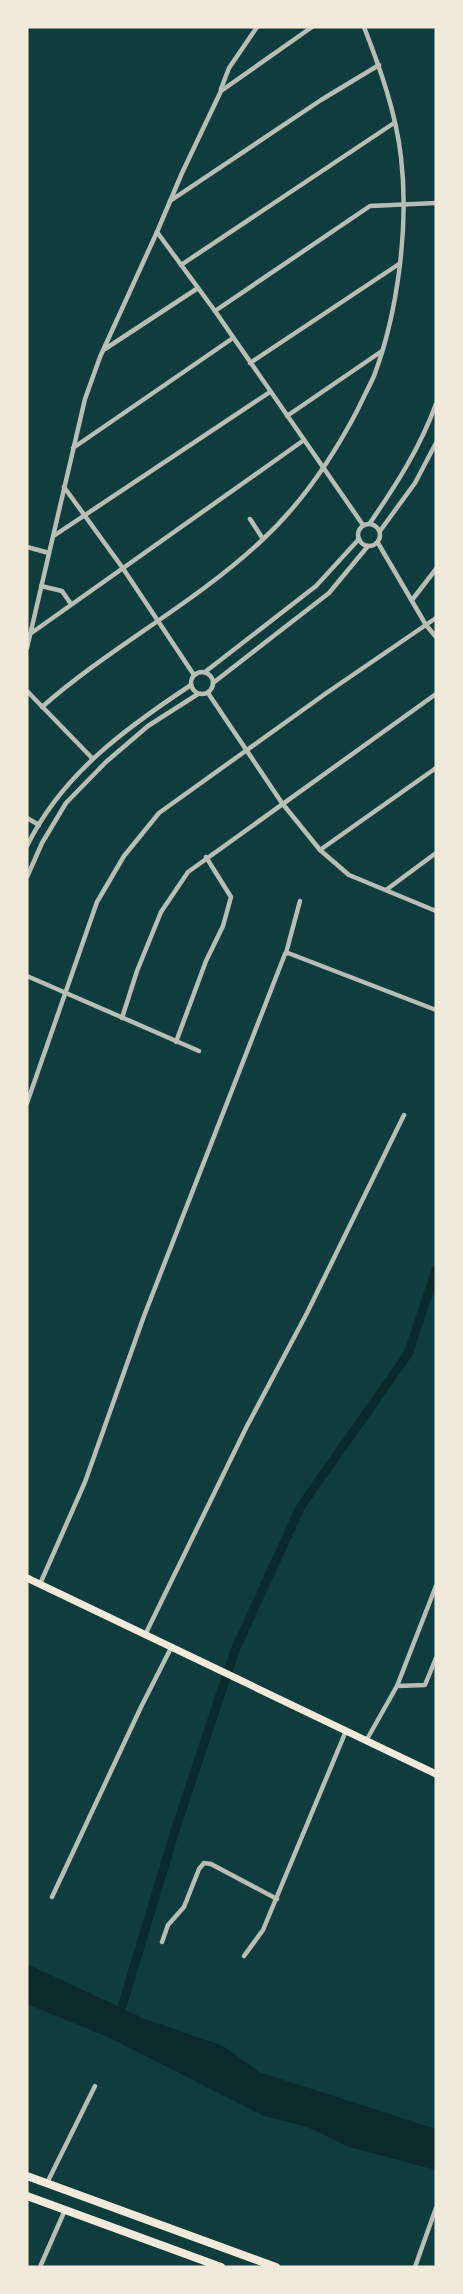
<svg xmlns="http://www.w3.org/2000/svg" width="463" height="2294" font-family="Mulish,sans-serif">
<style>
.water{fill:#0a2a2b}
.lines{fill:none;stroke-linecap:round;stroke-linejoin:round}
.canal{stroke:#0a2a2b;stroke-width:9}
.minor{stroke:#b8beb3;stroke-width:4.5}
.secondary{stroke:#f1e9da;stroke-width:7}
.primary{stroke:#f1e9da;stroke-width:8}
</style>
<rect width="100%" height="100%" fill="#0f3d3e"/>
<polygon class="water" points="27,1964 145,2019 223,2046 259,2072 436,2129 436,2170 349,2147 307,2127 264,2116 110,2038 27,2004"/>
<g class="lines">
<polyline class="canal" points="118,2020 174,1834 235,1650 301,1506 408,1354 436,1270"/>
<g class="minor">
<polyline points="221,89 229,68 257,27"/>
<polyline points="170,201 321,100 379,65"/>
<polyline points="157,232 215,311 363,525"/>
<polyline points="181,265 394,123"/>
<polyline points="215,311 370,206 436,203"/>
<polyline points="105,349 198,288"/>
<polyline points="250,363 399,264"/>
<polyline points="287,416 382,351"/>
<polyline points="73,448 233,338"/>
<polyline points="64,487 122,567 194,675"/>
<polyline points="250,519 263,539"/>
<path d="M370,523C396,485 420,448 436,404"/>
<circle cx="369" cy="535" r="11"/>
<polyline points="380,531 415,483 436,443"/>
<polyline points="55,535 270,392"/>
<polyline points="378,543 426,625 436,637"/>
<polyline points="27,547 49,553"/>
<polyline points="41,586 62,591 71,604"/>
<polyline points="412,600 436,569"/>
<polyline points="30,634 304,440"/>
<polyline points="27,648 85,399 100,357 157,232 182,173 221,91 312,27"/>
<circle cx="202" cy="683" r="11"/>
<polyline points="205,672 316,586 359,539"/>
<polyline points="213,683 329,593 368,546"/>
<polyline points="27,691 92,758"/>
<polyline points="208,693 282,803 320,850"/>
<path d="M42,707C110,647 192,605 259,543C301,505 332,459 358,409C363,398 369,387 374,376C398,312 409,225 401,157C396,113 380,68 364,27"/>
<polyline points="436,768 320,850 349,875 436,911"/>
<polyline points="27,818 39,825"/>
<path d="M27,846C62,774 126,728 191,685"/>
<polyline points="27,877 42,843 66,803 106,762 148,726 198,694"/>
<polyline points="386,890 436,853"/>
<polyline points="286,953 300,901"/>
<polyline points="27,976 199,1051"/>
<polyline points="122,1018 137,971 161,912 188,872 436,694"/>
<polyline points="176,1042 206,961 223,926 231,897 206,857"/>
<polyline points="27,1103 97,902 124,856 159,813 325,694 436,618"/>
<polyline points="40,1584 85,1482 144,1316 285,954 288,953 436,1010"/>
<polyline points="145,1635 246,1428 307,1313 404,1115"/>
<polyline points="397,1686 436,1586"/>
<polyline points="366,1741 397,1686 425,1685 436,1658"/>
<polyline points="52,1897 141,1707 172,1646"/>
<polyline points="162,1942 168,1925 184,1907 199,1869 204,1863 211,1864 277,1899"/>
<polyline points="244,1956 263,1930 346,1731"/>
<polyline points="47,2183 95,2086"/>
<polyline points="40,2267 65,2210"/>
<polyline points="415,2267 436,2208"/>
</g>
<polyline class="secondary" points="27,1578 436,1774"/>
<g class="primary">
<polyline points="27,2176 276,2267"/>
<polyline points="27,2196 221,2267"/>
</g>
</g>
<rect width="463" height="2294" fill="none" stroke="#f1e9da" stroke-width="57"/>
</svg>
